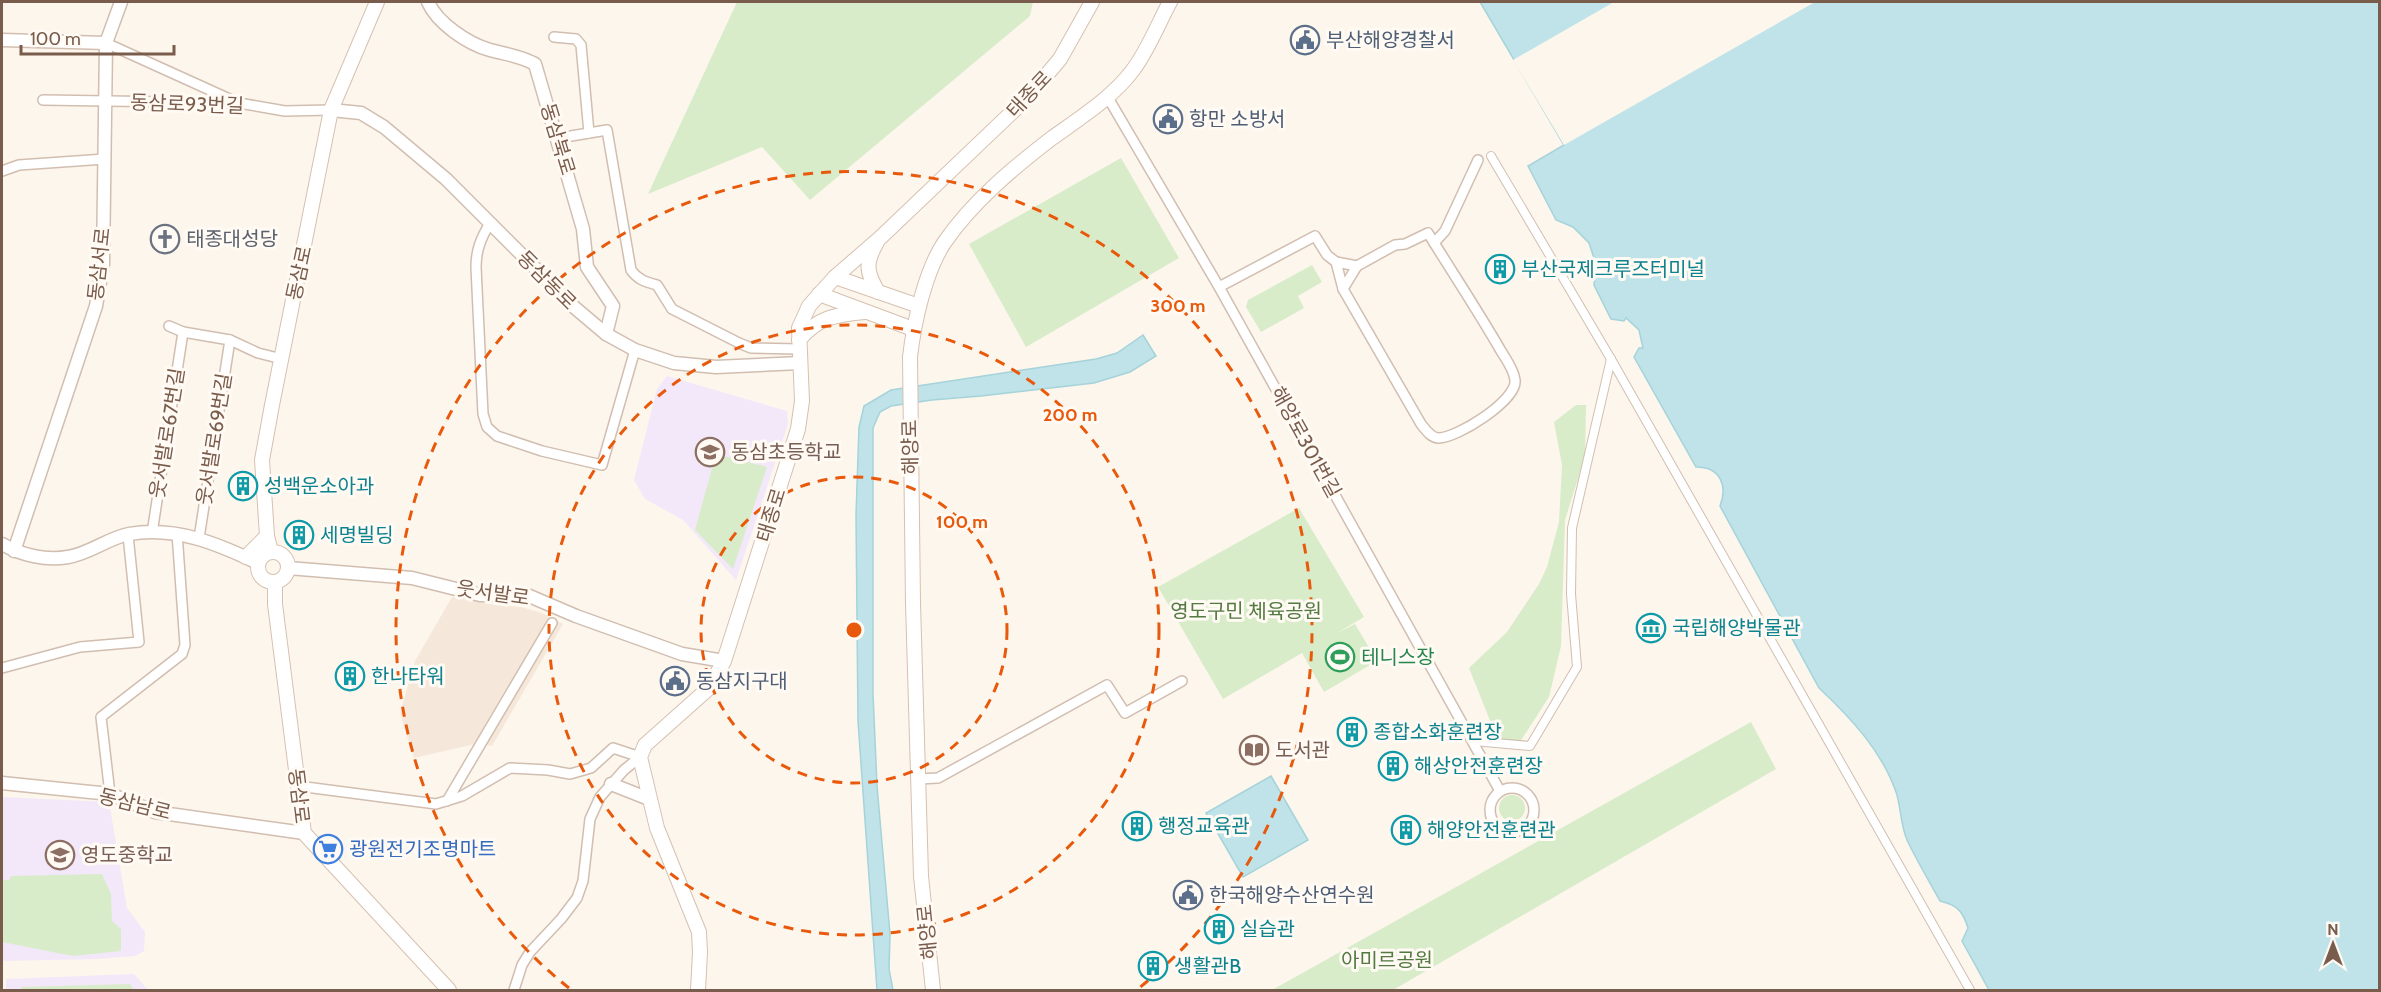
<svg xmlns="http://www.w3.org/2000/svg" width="2381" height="992" font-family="Cabin,'Noto Sans KR',sans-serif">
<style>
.residential{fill:#f5e8da}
.education{fill:#f3e8fa}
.green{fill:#d8ecc9}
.water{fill:#bfe3e8;stroke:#a5d3da;stroke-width:1.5}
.pier{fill:#fdf6ec}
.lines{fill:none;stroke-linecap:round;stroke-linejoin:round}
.pedestrian-casing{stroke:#d1beb0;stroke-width:10}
.minor-casing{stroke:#d1beb0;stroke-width:12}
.tertiary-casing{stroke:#d1beb0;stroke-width:15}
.secondary-casing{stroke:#d6c0b0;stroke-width:16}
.pedestrian{stroke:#fff;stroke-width:8}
.minor{stroke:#fff;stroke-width:9}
.tertiary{stroke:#fff;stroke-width:12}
.secondary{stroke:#fff;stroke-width:14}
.ring{fill:none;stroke:#e8590c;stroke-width:3;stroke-dasharray:10 8}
.labels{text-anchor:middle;stroke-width:6;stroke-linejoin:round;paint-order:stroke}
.service-label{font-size:20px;fill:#4e5e75;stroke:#fffaf3;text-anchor:start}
.street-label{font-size:20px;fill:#7a5c4d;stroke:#fffaf3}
.worship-label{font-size:20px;fill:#5b616d;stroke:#fffaf3;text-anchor:start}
.culture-label{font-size:20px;fill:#0d838f;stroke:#fffaf3;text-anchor:start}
.education-label{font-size:20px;fill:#785e54;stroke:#fffaf3;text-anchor:start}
.park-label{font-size:20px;fill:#537a41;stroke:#fffaf3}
.leisure-label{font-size:20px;fill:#27864d;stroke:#fffaf3;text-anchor:start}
.shop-label{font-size:20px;fill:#366cbe;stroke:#fffaf3;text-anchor:start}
.centre{fill:#e8590c;stroke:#fffaf3;stroke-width:3}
.ring-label{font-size:18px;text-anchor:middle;font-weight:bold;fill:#e8590c;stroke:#fffaf3;stroke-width:6;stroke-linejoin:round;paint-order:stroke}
</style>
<rect width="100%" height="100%" fill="#fdf6ec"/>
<polygon class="residential" points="452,597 490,604 521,607 542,613 563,624 492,746 475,744 414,758 400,713 415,661"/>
<g class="education">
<polygon points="667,376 787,411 788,424 736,580 683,520 645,499 634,480 657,389"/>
<polygon points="2,797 109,802 127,908 145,932 144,951 135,956 98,959 2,961"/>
<polygon points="134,974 148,990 6,990 6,979"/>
</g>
<g class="green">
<polygon points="737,2 1033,2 1030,16 810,200 762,147 648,194"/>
<polygon points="1121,158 1179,258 1026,347 969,244"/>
<polygon points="1312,265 1322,282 1298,296 1304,308 1261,332 1246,307 1248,300"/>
<polygon points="1576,405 1586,405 1585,456 1565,520 1561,646 1549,697 1518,745 1497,738 1469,668 1507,632 1539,584 1547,567 1559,522 1562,465 1554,422"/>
<polygon points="716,454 767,467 733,569 695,530"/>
<polygon points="1299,508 1364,617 1337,633 1355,624 1377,661 1324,692 1302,653 1223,699 1158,587"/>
<polygon points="1751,722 1776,769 1393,990 1272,990"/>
<circle cx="1512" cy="808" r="13"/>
<polygon points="102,874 111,894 112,921 121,929 121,951 73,956 2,942 2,880 9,880 11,876"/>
<polygon points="130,984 134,990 21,990 21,987"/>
</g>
<g class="water">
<path d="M1480,2H2379V990H1989L1962,941L1968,928C1963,911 1957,905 1940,901C1929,881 1917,861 1907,840C1901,826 1901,810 1897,795C1883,752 1851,718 1819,688L1720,506C1728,485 1720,467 1696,467L1634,357L1639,348H1643L1639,330L1626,318L1624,321L1611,319L1594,285L1596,264L1589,243L1573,227L1556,220L1528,166L1564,145Z"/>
<polygon points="1143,335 1156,356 1130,372 1094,383 981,396 932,400 891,406 880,412 873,428 873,694 877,786 890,934 889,969 893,990 877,990 858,721 856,515 859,427 864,406 891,390 1096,359 1117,353"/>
<polygon points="1271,776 1308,840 1243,877 1206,813"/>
</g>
<polygon class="pier" points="1614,2 1815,2 1564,145 1513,60"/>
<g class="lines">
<g class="pedestrian-casing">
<g id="pedestrian">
<polyline points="1491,156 1611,359 1970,990"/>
<polyline points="1474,741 1530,746 1577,667 1571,594 1572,528 1611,359"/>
</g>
</g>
<g class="minor-casing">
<g id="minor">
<polyline points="554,37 576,39 581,45 589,133"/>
<polyline points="106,43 234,101"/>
<polyline points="1107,96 1219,287 1500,791"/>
<polyline points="43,100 239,103 285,111 331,110"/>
<path d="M571,136L607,130L631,270C638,280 646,282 657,285L672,309L739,343L751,348L799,349"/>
<polyline points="2,171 19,165 105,159"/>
<path d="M490,223C481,238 476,250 476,267L483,414L487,427L497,436L542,451L602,465L635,350"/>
<path d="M1428,233C1452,272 1478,311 1501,351C1506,359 1514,370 1515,380C1518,400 1456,439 1438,438C1430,437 1426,430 1421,424L1343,289L1336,262L1357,266L1395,245L1405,244Z"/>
<polyline points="1434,243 1445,231 1478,160"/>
<polyline points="1219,287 1315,236 1327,255 1336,262"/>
<polyline points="1343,289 1357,266"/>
<polyline points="169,326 183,332 230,340 258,353 282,359"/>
<polyline points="152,533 183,332"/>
<polyline points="199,538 230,340"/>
<polyline points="2,668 80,647 139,642 128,535"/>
<polyline points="918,779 938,778 1107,685 1125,713 1182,681"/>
<polyline points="298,786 436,804 462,796 510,768 548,770 570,774 591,768 613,748 640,757"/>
<circle cx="1512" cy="810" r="22"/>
<polyline points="110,794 101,717 182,654 185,645 177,533"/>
<polyline points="447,801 552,623"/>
<polyline points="514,990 522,965 530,952 561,919 577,898 583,881 590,819 600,797 624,770 640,757"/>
</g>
</g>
<g class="tertiary-casing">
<g id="tertiary">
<path d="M428,2C437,23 468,44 490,50C508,55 518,55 535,64L583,229L587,267L613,306L606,334"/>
<polyline points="2,40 106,43"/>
<polyline points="331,110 361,113 384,127 446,179 574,307 606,334 635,350 674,363 716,367 800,363"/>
<path d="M2,544C21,555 46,561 68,557C89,554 108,538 129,534C176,526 218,544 258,563"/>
<polyline points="14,551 96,306 103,264 106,43 121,2"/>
<polyline points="288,568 412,578 480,595 527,595 576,616 682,654 724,661"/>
<polyline points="2,783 110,794 155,812 304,833"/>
<polyline points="611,784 649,799"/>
</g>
</g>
<g class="secondary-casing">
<g id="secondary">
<path d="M877,242C865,263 866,272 878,292"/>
<polyline points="835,277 919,306"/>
<polyline points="819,294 913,329"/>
<path d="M799,340C818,317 835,315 864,312"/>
<circle cx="273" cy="567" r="15"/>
<polyline points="271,552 267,536 262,460 272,405 331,110 377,2"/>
<polyline points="246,557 267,536"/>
<polyline points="275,583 275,604 304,833 449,990"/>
<polyline points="698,990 700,952 699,932 657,828 640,757 645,745 709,688 724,661 798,429 802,401 799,328 809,306 835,277 880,238 1028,97 1060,59 1092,2"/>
<path d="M933,990L921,876L913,603L910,357C914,322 925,272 944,243C972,202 1013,168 1052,138C1080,118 1112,98 1133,70C1148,50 1158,24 1170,2"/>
</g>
</g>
<use href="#pedestrian" class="pedestrian"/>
<use href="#minor" class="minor"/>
<use href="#tertiary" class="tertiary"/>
<use href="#secondary" class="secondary"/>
</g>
<g class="ring">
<circle cx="854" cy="630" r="153"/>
<circle cx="854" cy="630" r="305"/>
<path d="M569 988A458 458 0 1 1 1139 988"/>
</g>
<defs>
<g id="civic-ring" transform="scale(1.5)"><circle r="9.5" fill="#fffaf3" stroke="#5c6f8a" stroke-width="1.5"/><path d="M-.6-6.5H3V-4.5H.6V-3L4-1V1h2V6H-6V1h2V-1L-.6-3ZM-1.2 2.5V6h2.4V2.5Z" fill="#5c6f8a"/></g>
<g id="church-ring" transform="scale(1.5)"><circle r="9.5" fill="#fffaf3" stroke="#6b7280" stroke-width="1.5"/><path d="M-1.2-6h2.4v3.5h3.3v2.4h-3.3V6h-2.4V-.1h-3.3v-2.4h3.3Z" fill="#6b7280"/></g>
<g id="building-ring" transform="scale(1.5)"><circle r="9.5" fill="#fffaf3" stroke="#0f9aa8" stroke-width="1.5"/><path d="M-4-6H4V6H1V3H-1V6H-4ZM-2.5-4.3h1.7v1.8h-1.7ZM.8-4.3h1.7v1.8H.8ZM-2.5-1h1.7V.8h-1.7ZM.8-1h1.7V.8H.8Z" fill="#0f9aa8"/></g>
<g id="school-ring" transform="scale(1.5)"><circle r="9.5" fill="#fffaf3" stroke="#8d6e63" stroke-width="1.5"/><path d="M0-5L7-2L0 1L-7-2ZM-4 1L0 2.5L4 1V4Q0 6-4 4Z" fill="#8d6e63"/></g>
<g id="museum-ring" transform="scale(1.5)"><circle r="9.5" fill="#fffaf3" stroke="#0f9aa8" stroke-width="1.5"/><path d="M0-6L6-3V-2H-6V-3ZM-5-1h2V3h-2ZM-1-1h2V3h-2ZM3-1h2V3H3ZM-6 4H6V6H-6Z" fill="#0f9aa8"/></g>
<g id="stadium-ring" transform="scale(1.5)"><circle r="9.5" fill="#fffaf3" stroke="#2e9e5b" stroke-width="1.5"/><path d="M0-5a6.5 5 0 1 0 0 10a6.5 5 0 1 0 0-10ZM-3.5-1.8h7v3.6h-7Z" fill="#2e9e5b"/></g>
<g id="library-ring" transform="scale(1.5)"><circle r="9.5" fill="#fffaf3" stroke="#8d6e63" stroke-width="1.5"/><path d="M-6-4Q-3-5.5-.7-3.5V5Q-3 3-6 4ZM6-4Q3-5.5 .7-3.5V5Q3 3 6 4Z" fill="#8d6e63"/></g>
<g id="supermarket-ring" transform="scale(1.5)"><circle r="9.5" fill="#fffaf3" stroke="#3f7fe0" stroke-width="1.5"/><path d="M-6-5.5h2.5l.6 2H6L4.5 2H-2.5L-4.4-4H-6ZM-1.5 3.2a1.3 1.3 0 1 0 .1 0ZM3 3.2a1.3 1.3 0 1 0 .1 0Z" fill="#3f7fe0"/></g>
</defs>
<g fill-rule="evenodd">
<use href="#civic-ring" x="1305" y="40"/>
<use href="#civic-ring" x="1168" y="119"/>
<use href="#church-ring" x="165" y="239"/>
<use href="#building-ring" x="1500" y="269"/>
<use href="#school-ring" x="710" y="452"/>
<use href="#building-ring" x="243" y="486"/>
<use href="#building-ring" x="299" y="535"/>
<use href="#museum-ring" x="1651" y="628"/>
<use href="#stadium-ring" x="1340" y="657"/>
<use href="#building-ring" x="350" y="676"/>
<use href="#civic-ring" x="675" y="681"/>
<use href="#building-ring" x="1352" y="732"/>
<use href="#library-ring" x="1254" y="750"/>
<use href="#building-ring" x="1393" y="766"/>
<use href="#building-ring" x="1137" y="826"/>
<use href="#building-ring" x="1406" y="830"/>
<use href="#supermarket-ring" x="328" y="849"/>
<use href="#school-ring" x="60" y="855"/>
<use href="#civic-ring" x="1188" y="895"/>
<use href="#building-ring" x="1219" y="929"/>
<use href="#building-ring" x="1153" y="966"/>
</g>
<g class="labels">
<g class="service-label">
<text x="1326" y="47">부산해양경찰서</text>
<text x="1189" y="126">항만 소방서</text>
<text x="696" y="688">동삼지구대</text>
<text x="1209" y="902">한국해양수산연수원</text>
</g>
<g class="street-label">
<text transform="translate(1029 94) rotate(-47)" y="7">태종로</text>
<text transform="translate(187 104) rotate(2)" y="7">동삼로93번길</text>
<text transform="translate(558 139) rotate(73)" y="7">동삼북로</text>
<text transform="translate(99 264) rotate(-84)" y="7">동삼서로</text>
<text transform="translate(299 273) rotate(-78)" y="7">동삼로</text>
<text transform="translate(547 280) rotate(45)" y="7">동삼동로</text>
<text transform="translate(167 433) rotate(-81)" y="7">웃서발로67번길</text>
<text transform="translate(214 439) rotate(-81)" y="7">웃서발로69번길</text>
<text transform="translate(1306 442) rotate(61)" y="7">해양로301번길</text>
<text transform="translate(910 447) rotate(-91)" y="7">해양로</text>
<text transform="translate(771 515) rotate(-73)" y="7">태종로</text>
<text transform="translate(493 593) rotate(8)" y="7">웃서발로</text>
<text transform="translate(299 796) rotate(83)" y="7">동삼로</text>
<text transform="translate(135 804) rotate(14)" y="7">동삼남로</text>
<text transform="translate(927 932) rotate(-96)" y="7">해양로</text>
</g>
<g class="worship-label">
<text x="186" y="246">태종대성당</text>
</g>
<g class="culture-label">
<text x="1521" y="276">부산국제크루즈터미널</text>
<text x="264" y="493">성백운소아과</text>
<text x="320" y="542">세명빌딩</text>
<text x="1672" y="635">국립해양박물관</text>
<text x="371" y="683">한나타워</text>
<text x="1373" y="739">종합소화훈련장</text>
<text x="1414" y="773">해상안전훈련장</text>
<text x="1158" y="833">행정교육관</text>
<text x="1427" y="837">해양안전훈련관</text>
<text x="1240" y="936">실습관</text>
<text x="1174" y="973">생활관B</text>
</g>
<g class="education-label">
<text x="731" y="459">동삼초등학교</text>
<text x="1275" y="757">도서관</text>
<text x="81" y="862">영도중학교</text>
</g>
<g class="park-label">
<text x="1246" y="618">영도구민 체육공원</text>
<text x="1387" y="967">아미르공원</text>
</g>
<g class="leisure-label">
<text x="1361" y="664">테니스장</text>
</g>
<g class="shop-label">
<text x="349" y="856">광원전기조명마트</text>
</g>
</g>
<circle cx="854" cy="630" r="9" class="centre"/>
<g class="ring-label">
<text x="1178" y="312">300 m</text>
<text x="1070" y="421">200 m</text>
<text x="962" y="528">100 m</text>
</g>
<rect width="2381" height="992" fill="none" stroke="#7a5c4d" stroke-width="6"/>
<g transform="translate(2333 944)" stroke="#fffaf3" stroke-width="4.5" paint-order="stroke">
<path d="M0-4.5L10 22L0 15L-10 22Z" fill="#7a5c4d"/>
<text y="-9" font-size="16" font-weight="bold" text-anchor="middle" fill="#7a5c4d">N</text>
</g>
<path d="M21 45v9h153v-9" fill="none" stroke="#7a5c4d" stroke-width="3"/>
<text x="30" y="45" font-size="18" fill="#7a5c4d" stroke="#fffaf3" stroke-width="4.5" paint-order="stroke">100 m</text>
</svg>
